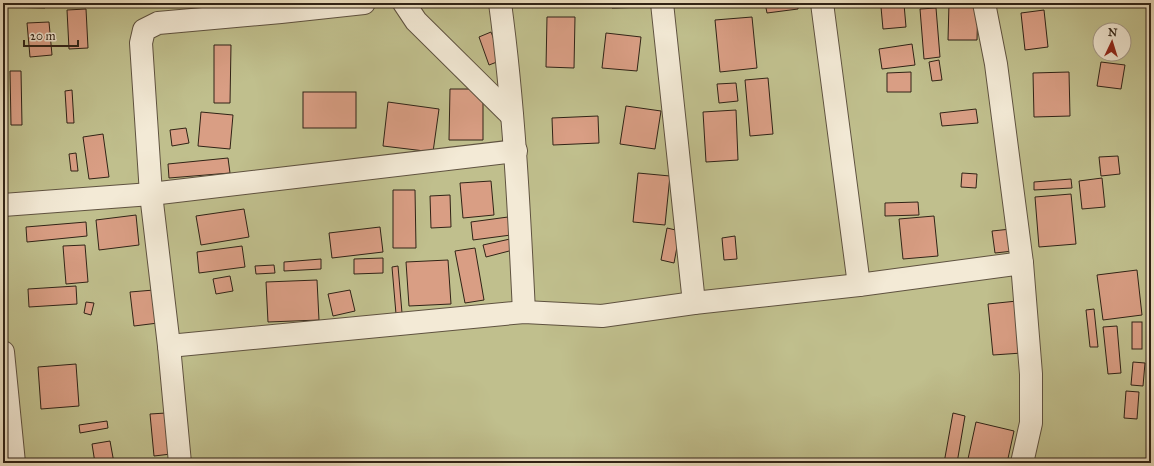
<svg xmlns="http://www.w3.org/2000/svg" width="1154" height="466" font-family="'IM FELL Great Primer',serif">
<style>
.green{fill:#c0bf8d;stroke:#787152;fill-rule:evenodd}
.building{fill:#d99e84;stroke:#302316}
.lines{fill:none;stroke-linecap:round;stroke-linejoin:round}
.minor-casing{stroke:#5f5240;stroke-width:24}
.minor{stroke:#f3ead6;stroke-width:22}
</style>
<rect width="100%" height="100%" fill="#ecdfc0"/>
<filter id="stains"><feTurbulence type="fractalNoise" baseFrequency=".005" numOctaves="4"/><feColorMatrix values="0 0 0 0 .2 0 0 0 0 .09 0 0 0 0 .02 0 0 0 .5 -.17"/></filter>
<radialGradient id="worn" r=".72"><stop offset=".6" stop-color="#630" stop-opacity="0"/><stop offset="1" stop-color="#630" stop-opacity=".3"/></radialGradient>
<path class="green" d="M3,3H1151V463H3ZM1100,30H1124V54H1100Z"/>
<g class="building">
<polygon points="3,3 46,3 45,8 3,7"/>
<polygon points="230,3 259,3 232,10"/>
<polygon points="612,3 646,3 646,7 612,8"/>
<polygon points="765,3 798,3 798,9 767,13"/>
<polygon points="949,3 978,3 977,40 948,40"/>
<polygon points="904,4 906,27 883,29 881,7"/>
<polygon points="936,8 940,57 924,59 920,9"/>
<polygon points="86,9 88,48 69,49 67,10"/>
<polygon points="1044,10 1048,47 1025,50 1021,13"/>
<polygon points="547,17 575,17 574,68 546,67"/>
<polygon points="752,17 757,68 720,72 715,20"/>
<polygon points="49,22 52,55 30,57 27,23"/>
<polygon points="491,32 502,60 489,65 479,37"/>
<polygon points="606,33 641,37 637,71 602,68"/>
<polygon points="912,44 915,65 882,69 879,49"/>
<polygon points="214,45 231,45 230,103 214,103"/>
<polygon points="939,60 942,80 932,81 929,62"/>
<polygon points="1101,62 1125,65 1121,89 1097,86"/>
<polygon points="10,71 21,71 22,125 11,125"/>
<polygon points="911,72 911,92 887,92 887,73"/>
<polygon points="1069,72 1070,116 1034,117 1033,73"/>
<polygon points="768,78 773,134 750,136 745,80"/>
<polygon points="736,83 738,101 719,103 717,84"/>
<polygon points="450,89 483,89 483,140 449,140"/>
<polygon points="72,90 74,123 67,123 65,91"/>
<rect x="303" y="92" width="53" height="36"/>
<polygon points="388,102 439,109 433,152 383,146"/>
<polygon points="626,106 661,111 655,149 620,144"/>
<polygon points="976,109 978,123 942,126 940,113"/>
<polygon points="736,110 738,160 706,162 703,112"/>
<polygon points="201,112 233,115 230,149 198,146"/>
<polygon points="598,116 599,143 553,145 552,118"/>
<polygon points="186,128 189,143 172,146 170,130"/>
<polygon points="103,134 109,177 89,179 83,137"/>
<polygon points="76,153 78,171 71,171 69,154"/>
<polygon points="1118,156 1120,174 1101,176 1099,157"/>
<polygon points="228,158 230,173 169,178 168,164"/>
<polygon points="638,173 670,176 665,225 633,222"/>
<polygon points="962,173 977,174 976,188 961,187"/>
<polygon points="1102,178 1105,207 1082,209 1079,181"/>
<polygon points="1071,179 1072,188 1034,190 1034,182"/>
<polygon points="491,181 494,215 463,218 460,183"/>
<polygon points="393,190 415,190 416,248 393,248"/>
<polygon points="1071,194 1076,244 1039,247 1035,197"/>
<polygon points="450,195 451,227 431,228 430,196"/>
<polygon points="918,202 919,215 885,216 885,203"/>
<polygon points="244,209 249,237 201,245 196,216"/>
<polygon points="136,215 139,245 99,250 96,220"/>
<polygon points="934,216 938,256 903,259 899,219"/>
<polygon points="508,217 511,235 473,240 471,222"/>
<polygon points="86,222 87,236 27,242 26,227"/>
<polygon points="380,227 383,252 332,258 329,233"/>
<polygon points="667,228 680,231 674,263 661,260"/>
<polygon points="1011,229 1013,251 995,253 992,231"/>
<polygon points="735,236 737,259 724,260 722,238"/>
<polygon points="510,239 513,250 486,257 483,245"/>
<polygon points="85,245 88,282 66,284 63,246"/>
<polygon points="242,246 245,267 199,273 197,252"/>
<polygon points="475,248 484,300 465,303 455,251"/>
<polygon points="383,258 383,273 354,274 354,259"/>
<polygon points="321,259 321,269 284,271 284,262"/>
<polygon points="448,260 451,304 409,306 406,262"/>
<polygon points="274,265 275,273 256,274 255,266"/>
<polygon points="398,266 402,313 396,314 392,267"/>
<polygon points="1137,270 1142,315 1103,320 1097,275"/>
<polygon points="230,276 233,291 216,294 213,279"/>
<polygon points="317,280 319,320 268,322 266,282"/>
<polygon points="76,286 77,304 29,307 28,289"/>
<polygon points="154,290 158,323 134,326 130,292"/>
<polygon points="350,290 355,311 333,316 328,294"/>
<polygon points="1017,301 1022,353 993,355 988,304"/>
<polygon points="86,302 94,303 91,315 84,313"/>
<polygon points="1094,309 1098,347 1090,347 1086,310"/>
<rect x="1132" y="322" width="10" height="27"/>
<polygon points="1117,326 1121,373 1108,374 1103,327"/>
<polygon points="1133,362 1145,363 1143,386 1131,385"/>
<polygon points="76,364 79,406 41,409 38,367"/>
<polygon points="1126,391 1139,392 1137,419 1124,418"/>
<polygon points="166,413 171,454 154,456 150,414"/>
<polygon points="953,413 965,416 957,463 944,463"/>
<polygon points="107,421 108,428 80,433 79,425"/>
<polygon points="976,422 1014,431 1007,463 984,463 968,459"/>
<polygon points="110,441 114,463 95,463 92,444"/>
</g>
<g class="lines">
<g class="minor-casing">
<g id="minor">
<polyline points="404,3 416,21 512,116"/>
<path d="M500,3C514,106 519,209 524,312"/>
<polyline points="662,3 694,303"/>
<polyline points="822,3 859,285"/>
<polyline points="984,3 996,64 1022,263 1031,374 1031,423 1022,463"/>
<polyline points="3,205 151,194 516,151"/>
<polyline points="169,346 524,312 602,316 694,303 859,285 1022,263"/>
<polyline points="3,352 14,463"/>
<polyline points="180,463 169,346 151,194 141,43 144,30 158,23 281,12 364,3"/>
</g>
</g>
<use href="#minor" class="minor"/>
</g>
<rect width="1154" height="466" fill="none" stroke="#ecdfc0" stroke-width="16"/>
<rect x="4" y="4" width="1146" height="458" fill="none" stroke="#302316" stroke-width="2"/>
<rect x="8" y="8" width="1138" height="450" fill="none" stroke="#302316"/>
<g transform="translate(1112 42) rotate(4)"><circle r="19" fill="#f3ead6" stroke="#a59a89"/>
<path d="M0-3L7 15L0 10L-7 15Z" fill="#8f2418"/>
<text y="-6" font-size="11" font-weight="bold" text-anchor="middle" fill="#302316">N</text>
</g>
<path d="M24 40v6h54v-6" fill="none" stroke="#302316" stroke-width="2"/>
<text x="30" y="40" font-size="12" fill="#302316" stroke="#f3ead6" stroke-width="3" paint-order="stroke">20 m</text>
<rect width="100%" height="100%" filter="url(#stains)"/>
<rect width="100%" height="100%" fill="url(#worn)"/>
</svg>
